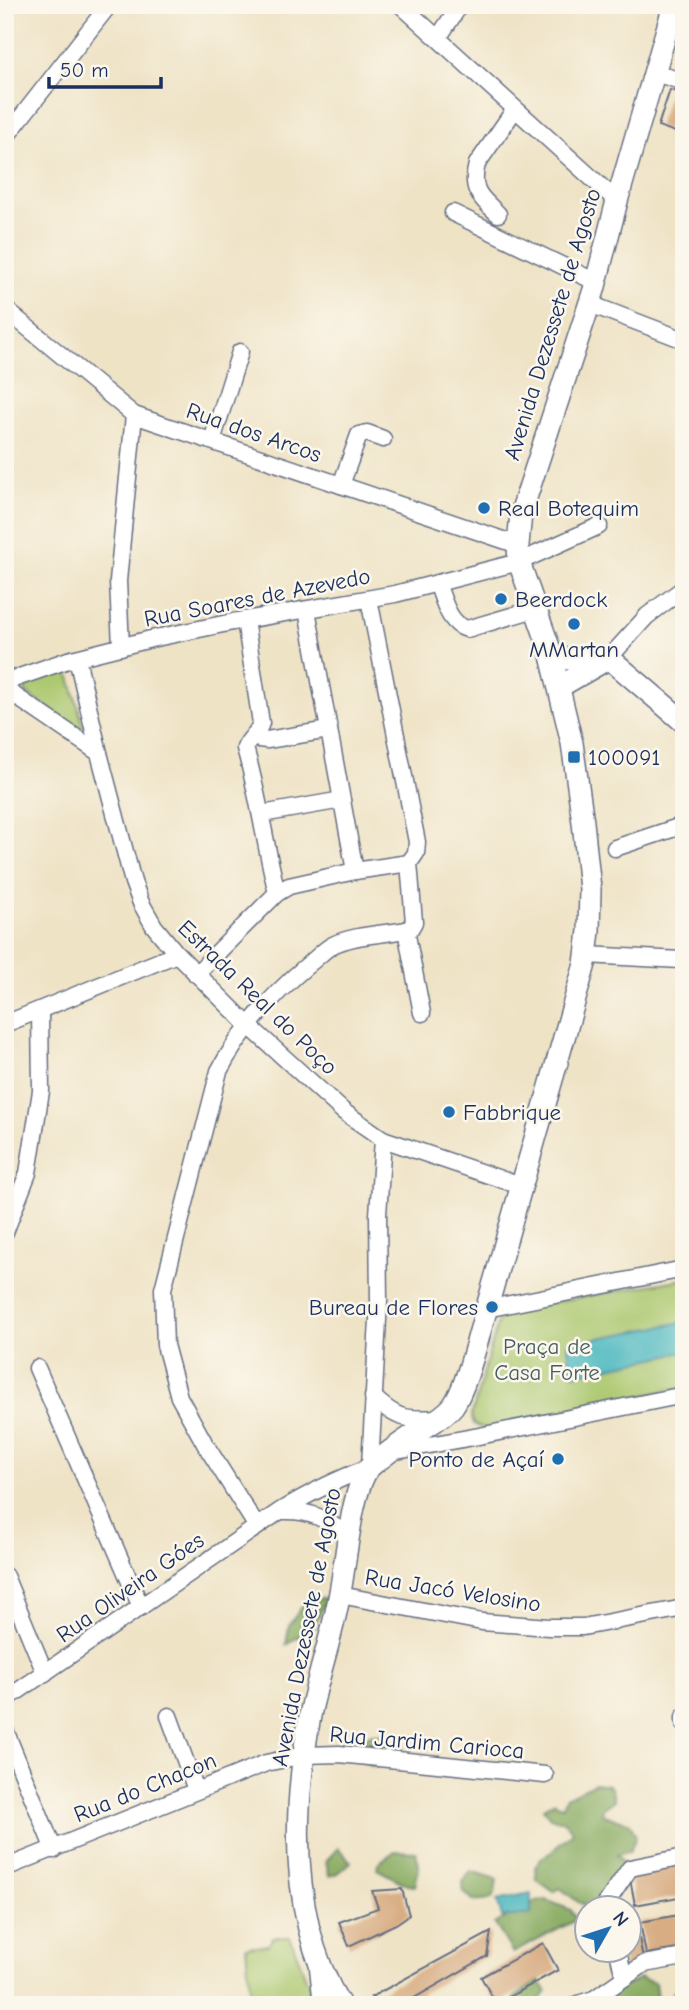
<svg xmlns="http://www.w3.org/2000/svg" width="689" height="2010" font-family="'Comic Neue',sans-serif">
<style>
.green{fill:#acc86f;stroke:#647c66;stroke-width:2}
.forest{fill:#89ac62;stroke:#526e60;stroke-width:2}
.water{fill:#48b7bf;stroke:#32738e;stroke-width:2}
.building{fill:#d8ad84}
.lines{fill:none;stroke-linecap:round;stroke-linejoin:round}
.minor-casing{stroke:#656e82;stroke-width:19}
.major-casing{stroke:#656e82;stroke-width:24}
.minor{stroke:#fff;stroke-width:16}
.major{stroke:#fff;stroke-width:21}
.poi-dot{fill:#1f6fb2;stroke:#fbf7ec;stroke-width:2.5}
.labels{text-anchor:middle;stroke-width:5;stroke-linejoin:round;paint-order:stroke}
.street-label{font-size:23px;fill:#1b2f5e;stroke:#fbf7ec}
.poi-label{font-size:23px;fill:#1b2f5e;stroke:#fbf7ec;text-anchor:start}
.park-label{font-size:23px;fill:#465d63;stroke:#fbf7ec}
</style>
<rect width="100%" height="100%" fill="#fbf7ec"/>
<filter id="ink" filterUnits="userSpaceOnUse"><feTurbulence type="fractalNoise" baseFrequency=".0143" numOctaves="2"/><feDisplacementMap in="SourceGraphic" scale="14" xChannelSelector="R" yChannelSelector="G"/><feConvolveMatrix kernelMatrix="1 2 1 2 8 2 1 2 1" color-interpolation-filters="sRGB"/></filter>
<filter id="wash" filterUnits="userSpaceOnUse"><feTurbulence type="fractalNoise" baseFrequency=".00686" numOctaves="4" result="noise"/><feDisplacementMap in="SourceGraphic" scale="28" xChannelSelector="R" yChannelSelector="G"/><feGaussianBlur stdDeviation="1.57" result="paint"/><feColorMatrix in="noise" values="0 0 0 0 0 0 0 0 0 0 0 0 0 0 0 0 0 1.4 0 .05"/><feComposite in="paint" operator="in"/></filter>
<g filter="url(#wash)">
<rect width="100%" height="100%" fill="#efe3c6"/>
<g class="green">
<polygon points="63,671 66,672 70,677 83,725 82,729 79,730 25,692 27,684"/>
<path d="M684,1279V1387L484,1428C476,1427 471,1423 472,1414L498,1322L503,1314L510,1310Z"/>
<polygon points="273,1937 290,1937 313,1996 251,1998 246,1947 268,1945"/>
</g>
<g class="forest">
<polygon points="327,1598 305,1645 299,1636 286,1645 289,1625 307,1600"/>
<circle cx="376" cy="1750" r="16"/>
<path d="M595,1783L609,1785L612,1790L614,1800L603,1808L602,1813L612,1818L629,1822L636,1836L630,1851L617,1855L626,1866L611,1896L590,1908L578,1902L560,1888L554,1892L537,1880L536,1866L541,1858L552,1852L559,1844L573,1832L565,1822L550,1817L543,1808L554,1802L563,1807L567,1796C578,1794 585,1787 595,1783Z"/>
<polygon points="338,1848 351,1862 337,1873 329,1876 326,1861"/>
<polygon points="395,1851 416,1852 419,1865 415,1886 407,1885 377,1869 378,1863"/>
<polygon points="471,1871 497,1879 495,1893 491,1899 473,1901 463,1891 463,1882"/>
<polygon points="546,1900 571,1910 576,1920 513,1953 495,1924 508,1916 531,1914 531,1903"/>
<path d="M639,1978L655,1983L657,1998L664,2004L677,1989L684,1978V2005H607L608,1998C618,1990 629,1986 639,1978Z"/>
<path d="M539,1980L547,1992C538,2002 529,2007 515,2003L514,1998Z"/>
</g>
<g class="water">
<polygon points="684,1322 684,1352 573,1374 567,1344"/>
<polygon points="531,1893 531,1914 502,1917 497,1900"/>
</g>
<g id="blocks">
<g class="building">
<polygon points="670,90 684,94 684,135 658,126"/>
<polygon points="684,1863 684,1896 635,1905 629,1873"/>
<polygon points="402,1889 409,1915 396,1924 349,1946 339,1922 378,1908 372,1891"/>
<polygon points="684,1914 684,1948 646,1954 640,1922"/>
<polygon points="491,1932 487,1956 402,2005 384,2005 371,1997"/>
<polygon points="639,1938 644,1963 624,1966 623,1951 630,1951 630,1940"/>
<polygon points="543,1943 558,1970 496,2004 481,1977"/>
</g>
</g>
</g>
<g filter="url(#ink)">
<use href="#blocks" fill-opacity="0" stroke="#656e82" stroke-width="2"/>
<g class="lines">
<g class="minor-casing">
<g id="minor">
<polyline points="401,5 617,201"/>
<polyline points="438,38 460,5"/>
<polyline points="655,73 684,82"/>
<polyline points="5,138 109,5"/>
<polyline points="453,213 596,282"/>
<path d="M498,214C480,197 470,190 477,164L515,109"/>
<polyline points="590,304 684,340"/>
<polyline points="5,309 134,415 518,545"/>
<polyline points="212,441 240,352"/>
<polyline points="341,485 359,435 367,433 383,439"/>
<path d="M437,583C444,600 448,624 467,629L535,609"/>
<polyline points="369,599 417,842 416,853 409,863 414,922 410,929 406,930 422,1013"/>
<polyline points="307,610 355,871"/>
<polyline points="121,647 118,581 134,415"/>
<polyline points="77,658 99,753"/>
<polyline points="609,658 647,616 684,588"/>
<polyline points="5,682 68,660 151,639 233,622 395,594 519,562 599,526"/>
<polyline points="5,689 99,753 133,882 141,903 154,926 177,954 248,1025 344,1112 383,1139 521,1186"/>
<polyline points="255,735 259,739 267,740 329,730"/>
<polyline points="262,814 342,800"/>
<polyline points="615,848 684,825"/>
<polyline points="277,893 289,886 355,871 409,863"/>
<polyline points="586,955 681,960"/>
<path d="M196,974L277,893C265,845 259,796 245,748C249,738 258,734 261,723L245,620"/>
<polyline points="5,1024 177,954"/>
<polyline points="5,1232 28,1173 41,1091 40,1011"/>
<polyline points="486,1309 684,1269"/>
<polyline points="37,1368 141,1607"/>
<path d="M373,1397C397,1419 404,1420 437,1418"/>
<polyline points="391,1452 479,1436 684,1395"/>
<polyline points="370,1466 379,1301 378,1215 383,1139"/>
<path d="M283,1511C312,1510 326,1519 349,1537"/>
<path d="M257,1527L205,1444L179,1397L165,1345L163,1289L219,1071C242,1028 273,994 310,963C317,958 324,950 331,946C350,935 385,934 406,930"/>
<polyline points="5,1576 45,1673"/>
<polyline points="340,1595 482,1622 549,1627 583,1627 684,1608"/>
<path d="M5,1700L280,1511C308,1494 337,1479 368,1468"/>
<polyline points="169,1716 196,1790"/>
<polyline points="684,1717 684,1723"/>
<polyline points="5,1730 54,1850"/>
<polyline points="5,1868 266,1763 304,1755 339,1754 545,1775"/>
<polyline points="609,1909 607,1902 630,1868 684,1857"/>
<polyline points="618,1951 624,1978"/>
<polyline points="318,1968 322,2005"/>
<polyline points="5,1996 9,2005"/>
<polyline points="575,2005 594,1999 644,1964 684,1957"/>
</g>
</g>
<g class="major-casing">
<g id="major">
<polyline points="609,658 684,722"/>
<polyline points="552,659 607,658"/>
<polyline points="559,687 609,658"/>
<path d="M340,2005C289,1921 293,1809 310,1716C318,1674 333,1634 340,1592C346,1562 351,1492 368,1469C372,1464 379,1460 384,1456C395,1447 407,1439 419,1431C430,1424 444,1417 453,1406C466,1388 476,1344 483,1321L585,964L589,931L590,889L583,822L572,743L549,647L519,562L518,545L521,513L594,290L617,201L674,5"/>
</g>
</g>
<use href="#minor" class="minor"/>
<use href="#major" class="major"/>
</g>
</g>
<g class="poi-dot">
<circle cx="484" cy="508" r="7"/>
<circle cx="501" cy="599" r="7"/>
<circle cx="574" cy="624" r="7"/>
<rect x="567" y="750" width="14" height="14" rx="3.5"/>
<circle cx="449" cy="1112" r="7"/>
<circle cx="492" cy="1307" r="7"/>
<circle cx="558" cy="1459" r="7"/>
</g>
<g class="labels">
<g class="street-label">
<text transform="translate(552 324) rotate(-73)" y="8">Avenida Dezessete de Agosto</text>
<text transform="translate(254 432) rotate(19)" y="8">Rua dos Arcos</text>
<text transform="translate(257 597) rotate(-11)" y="8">Rua Soares de Azevedo</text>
<text transform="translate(258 997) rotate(44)" y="8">Estrada Real do Poço</text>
<text transform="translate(130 1587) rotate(-35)" y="8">Rua Oliveira Góes</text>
<text transform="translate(453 1590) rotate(9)" y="8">Rua Jacó Velosino</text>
<text transform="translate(306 1627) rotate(-79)" y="8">Avenida Dezessete de Agosto</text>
<text transform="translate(427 1742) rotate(5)" y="8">Rua Jardim Carioca</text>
<text transform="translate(145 1787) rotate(-22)" y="8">Rua do Chacon</text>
</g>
<g class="poi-label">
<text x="498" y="516">Real Botequim</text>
<text x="515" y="607">Beerdock</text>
<text x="574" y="657" text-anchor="middle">MMartan</text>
<text x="588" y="765">100091</text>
<text x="463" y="1120">Fabbrique</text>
<text x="478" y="1315" text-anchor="end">Bureau de Flores</text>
<text x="544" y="1467" text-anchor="end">Ponto de Açaí</text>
</g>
<g class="park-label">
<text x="547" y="1354">Praça de<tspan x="547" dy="26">Casa Forte</tspan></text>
</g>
</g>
<rect width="689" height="2010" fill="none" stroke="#fbf7ec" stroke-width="28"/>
<g transform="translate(608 1929) rotate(51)"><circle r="33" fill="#fbf7ec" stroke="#a1a7b3" stroke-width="2"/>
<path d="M0-5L12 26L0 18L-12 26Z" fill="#1f6fb2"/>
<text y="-10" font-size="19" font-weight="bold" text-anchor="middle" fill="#1b2f5e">N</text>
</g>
<path d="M49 77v10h112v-10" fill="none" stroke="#1b2f5e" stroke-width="3.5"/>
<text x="60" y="77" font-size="21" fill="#1b2f5e" stroke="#fbf7ec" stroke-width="5" paint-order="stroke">50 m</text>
</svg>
